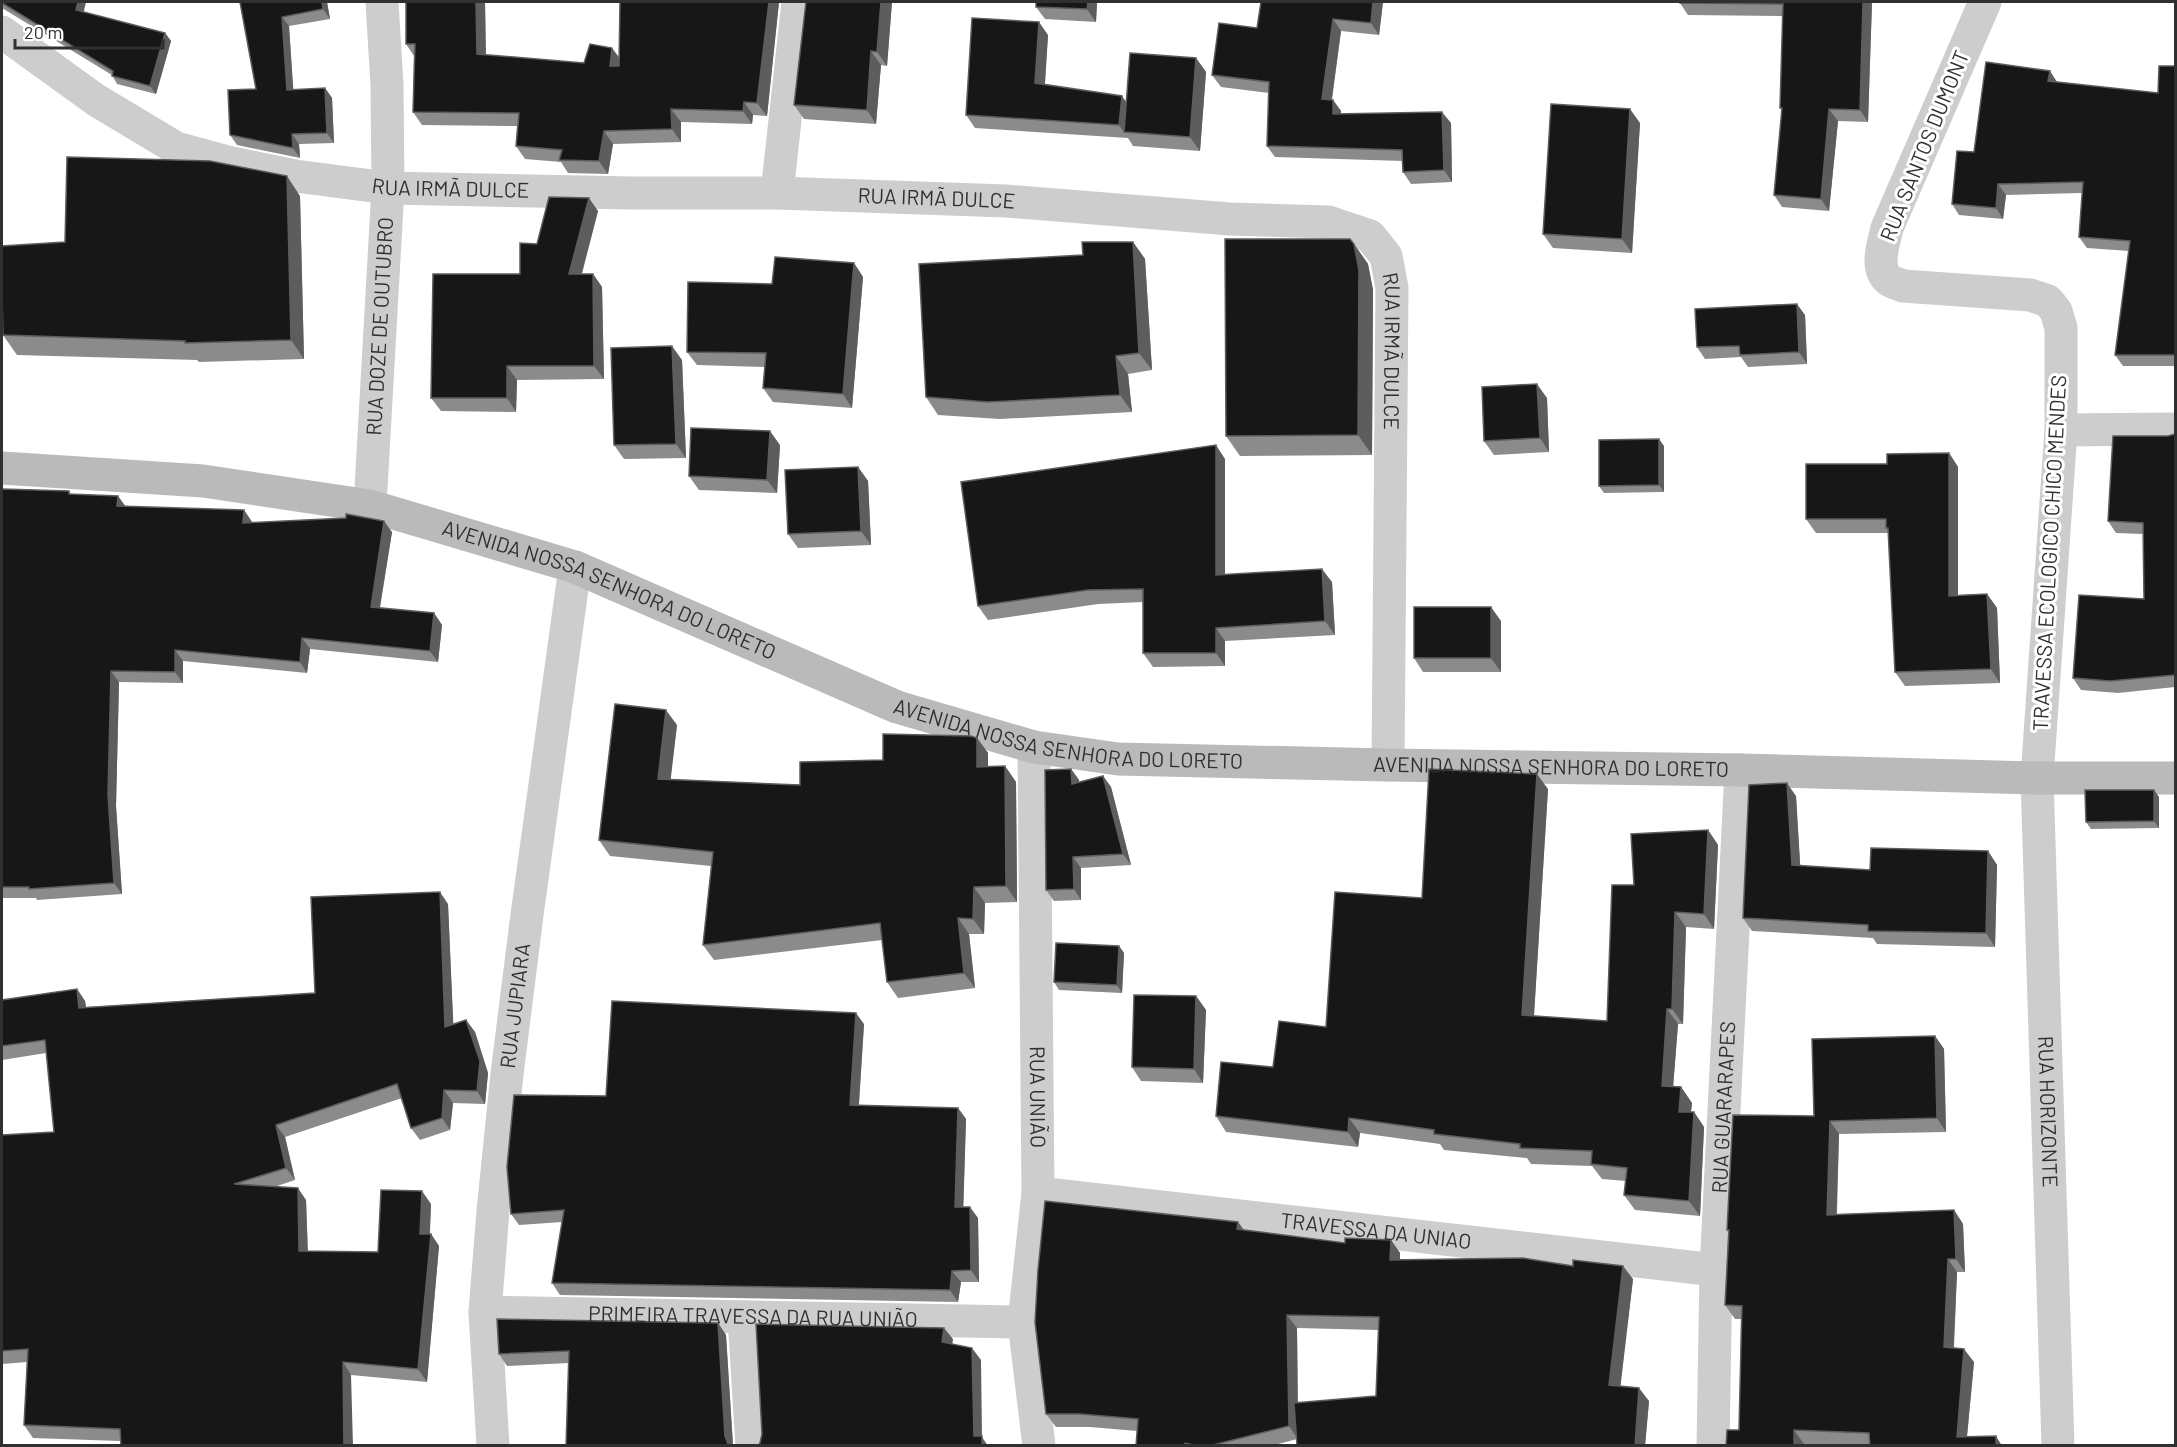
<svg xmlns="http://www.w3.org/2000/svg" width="2177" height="1447" font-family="Barlow,sans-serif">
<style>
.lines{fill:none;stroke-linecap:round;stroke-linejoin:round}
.street{stroke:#cdcdcd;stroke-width:33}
.secondary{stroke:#bababa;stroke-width:33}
.wall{fill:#8b8b8b;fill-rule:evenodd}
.shaded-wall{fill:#5d5d5d}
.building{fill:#171717;stroke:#5d5d5d;stroke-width:1.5}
.labels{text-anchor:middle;stroke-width:6;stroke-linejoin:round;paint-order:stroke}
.street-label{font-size:21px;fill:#303030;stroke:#fff}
</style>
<rect width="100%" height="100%" fill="#fff"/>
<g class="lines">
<g class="street">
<path id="s1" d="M1985,2L1887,228C1884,243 1874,268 1889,280C1893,283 1899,284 1903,286L2030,295L2048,301L2056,311L2061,328V430L2037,778L2058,1446"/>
<path id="s2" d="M2,32L96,100L176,148L227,162L295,176L388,188L632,193H777L1006,201L1230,219L1328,222L1370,236L1386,256L1392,288L1388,765"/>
<polyline points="777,193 798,2"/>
<polyline points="2061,430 2176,429"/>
<path id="s3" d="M370,506L388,188L387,85L382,2"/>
<path id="s4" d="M1034,747L1038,1193L1024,1322L1039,1446"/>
<path id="s5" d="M1038,1193L1716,1270"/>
<path id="s6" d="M485,1312L1024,1322"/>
<polyline points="744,1317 752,1446"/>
<path id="s7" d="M493,1446L485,1312L493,1211L507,1074L527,915L575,567"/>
<path id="s8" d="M1713,1446L1716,1270L1741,770"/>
</g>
<path class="secondary" id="s9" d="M2,468L203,481L370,506L575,567L897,707L1034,747L1118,759L1388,765L1741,770L2037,778H2176"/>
</g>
<g class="wall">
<polygon points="2,2 84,12 165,33 171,41 156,94 117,84 112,75 2,8"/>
<polygon points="240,2 327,2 330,19 289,26 293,90 325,88 332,98 334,143 299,144 300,158 237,145 230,135 256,89"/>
<polygon points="406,2 485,2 486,55 584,63 612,48 619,57 620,2 779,2 767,116 753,115 752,124 681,122 681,142 613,144 608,174 568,173 561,162 525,159 516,146 517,126 422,125 413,112 414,56 406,44"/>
<polygon points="892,2 887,66 881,65 876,124 804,119 794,105"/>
<polygon points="1036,2 1097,2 1096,22 1045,19 1036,7"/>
<polygon points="1261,2 1383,2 1379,35 1341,31 1332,100 1333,100 1341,111 1341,114 1451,123 1452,182 1411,184 1403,172 1403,161 1275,157 1267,146 1269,93 1221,87 1212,75 1257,28"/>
<polygon points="1680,2 1872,2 1868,122 1838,121 1829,211 1782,207 1774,195 1782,111 1780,108 1783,16 1688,15 1680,3"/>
<polygon points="1048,35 1045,84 1126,102 1196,58 1206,72 1200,151 1133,146 1128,138 975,128 966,115"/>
<polygon points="2175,66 2175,366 2123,366 2115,355 2129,251 2087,248 2079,237 2082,193 2006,195 2003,219 1959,215 1952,204 1974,152 2057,82 2158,93"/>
<polygon points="1640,123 1632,253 1553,248 1543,234"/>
<polygon points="300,196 304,359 199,362 197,360 17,355 3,335 65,242"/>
<polygon points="598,211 582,274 593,274 602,287 604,379 517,380 516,412 441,411 431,398 520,274 537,244"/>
<polygon points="1133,242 1145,259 1152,370 1128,374 1132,412 1000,419 938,415 926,397 1083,255"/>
<polygon points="1354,244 1368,264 1373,290 1372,455 1240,456 1226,436"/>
<polygon points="854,263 863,277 852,408 773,402 763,388 765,367 697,365 687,352 772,284"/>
<polygon points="1805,315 1807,364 1748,367 1741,357 1705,359 1697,347"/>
<polygon points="682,360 686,458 624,459 614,445"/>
<polygon points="1547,398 1549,452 1494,455 1484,441"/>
<polygon points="2175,434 2175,687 2118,693 2081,690 2073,678 2144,599 2143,534 2116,533 2108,521 2168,436"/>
<polygon points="780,445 777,493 699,490 689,476"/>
<polygon points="1664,446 1664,492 1604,493 1599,486"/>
<polygon points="1949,453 1958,467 1958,595 1987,594 1997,608 2000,683 1905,686 1895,672 1889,533 1816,533 1806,519 1887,464"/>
<polygon points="1225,459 1225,574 1332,582 1335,635 1225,641 1225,666 1153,667 1143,653 1143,602 1098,604 988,620 978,606"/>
<polygon points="858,467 868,481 871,545 798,548 788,534"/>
<polygon points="2,489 69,491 71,494 118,496 125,507 244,510 252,522 392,532 380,608 434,613 442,625 438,662 310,649 307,673 183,661 183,683 119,682 116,806 122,894 37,900 36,898 2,898"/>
<polygon points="1501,621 1501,672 1423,672 1414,658"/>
<polygon points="677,725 670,779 800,785 883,760 977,738 988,753 988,767 1005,766 1016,782 1017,902 985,903 984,934 969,934 975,988 898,998 887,982 882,940 714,960 703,945 711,866 610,856 599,840"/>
<polygon points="1071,769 1079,780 1079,782 1103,776 1111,787 1131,865 1081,868 1081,900 1054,901 1046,890"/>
<polygon points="1548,789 1534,1016 1607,1021 1634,885 1708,830 1718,845 1714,929 1686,927 1683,1024 1678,1024 1673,1087 1681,1087 1692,1103 1691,1112 1694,1112 1704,1127 1700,1216 1635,1210 1624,1195 1626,1181 1602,1179 1592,1166 1531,1164 1527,1158 1444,1150 1440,1144 1360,1133 1358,1147 1226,1132 1216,1116 1273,1067 1326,1027 1422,898"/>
<polygon points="2154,790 2159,797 2159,828 2091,829 2086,822"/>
<polygon points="1796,796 1800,866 1870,870 1988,851 1997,865 1995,947 1877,944 1873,938 1752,931 1743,918"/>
<polygon points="448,904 453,1024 466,1020 475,1032 488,1073 485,1104 453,1103 450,1130 420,1140 411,1128 402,1098 285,1137 295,1180 274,1187 306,1200 308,1251 378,1252 431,1204 430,1234 431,1234 439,1246 427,1382 351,1375 120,1441 33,1438 24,1425 27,1362 2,1364 2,1135 54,1132 46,1053 2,1060 2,1000 77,989 85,1001 86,1007 315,993"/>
<polygon points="1119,946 1124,953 1122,993 1059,990 1054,982"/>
<polygon points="1196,996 1206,1010 1203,1083 1141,1081 1132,1067"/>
<polygon points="864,1024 859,1105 958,1108 966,1119 963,1207 978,1218 979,1282 961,1282 958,1302 560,1295 552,1283 562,1222 519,1225 511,1214 606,1096"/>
<polygon points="1935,1036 1944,1049 1946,1132 1839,1134 1837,1214 1954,1210 1963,1224 1965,1272 1957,1272 1954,1348 1974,1362 1967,1437 2002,1446 1848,1446 1804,1444 1739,1430 1741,1319 1735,1319 1725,1305 1728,1232 1727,1230 1814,1116"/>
<path d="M1238,1222L1244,1230L1345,1243L1391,1240L1400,1253V1259L1633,1279L1620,1386L1649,1401L1645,1446H1297V1439L1271,1446H1136L1137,1431L1090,1427H1056L1046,1414ZM1297,1328L1378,1330L1376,1396L1298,1403Z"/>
<polygon points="718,1323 726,1335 733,1446 566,1446 569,1363 507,1366 499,1354"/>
</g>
<g class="shaded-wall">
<polygon points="78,2 86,2 82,19 76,10"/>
<polygon points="322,2 327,2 330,19 323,9"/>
<polygon points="476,2 485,2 486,67 477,54"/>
<polygon points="769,2 779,2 767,116 757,103"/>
<polygon points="881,2 892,2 887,66 877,52"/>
<polygon points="1088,2 1097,2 1096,22 1087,9"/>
<polygon points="1373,2 1383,2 1379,35 1371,23"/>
<polygon points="1863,2 1872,2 1868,122 1860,110"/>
<polygon points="282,17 289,26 294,100 287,90"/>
<polygon points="1333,19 1341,31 1330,111 1322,99"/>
<polygon points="1039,22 1048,35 1044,96 1035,83"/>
<polygon points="165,33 171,41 156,94 150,86"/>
<polygon points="612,48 621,61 619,79 610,66"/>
<polygon points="871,51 881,65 876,124 867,110"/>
<polygon points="1196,58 1206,72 1200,151 1190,137"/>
<polygon points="2050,71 2057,82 2048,81"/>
<polygon points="325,88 332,98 334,143 327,133"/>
<polygon points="1122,96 1131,109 1124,132 1119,125"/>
<polygon points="1333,100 1341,111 1341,126 1333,114"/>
<polygon points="744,102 753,115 752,124 743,111"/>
<polygon points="671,109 681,122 681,142 672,129"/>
<polygon points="1630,109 1640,123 1632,253 1622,239"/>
<polygon points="1829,109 1838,121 1829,211 1821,199"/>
<polygon points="1442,112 1451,123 1452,182 1444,170"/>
<polygon points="604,131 613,144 608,174 599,161"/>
<polygon points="292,134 299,144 300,158 293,148"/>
<polygon points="287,176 300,196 304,359 291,340"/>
<polygon points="1998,184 2006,195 2003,219 1996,208"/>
<polygon points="589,198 598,211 578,287 569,274"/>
<polygon points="1133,242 1145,259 1152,370 1139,353"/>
<polygon points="1354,244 1368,264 1373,290 1372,455 1358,435"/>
<polygon points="854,263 863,277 852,408 843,394"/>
<polygon points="593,274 602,287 604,379 594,366"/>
<polygon points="1797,304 1805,315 1807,364 1799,352"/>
<polygon points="672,346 682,360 686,458 676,444"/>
<polygon points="1116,356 1128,374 1132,412 1120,395"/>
<polygon points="507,366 517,380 516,412 507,398"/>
<polygon points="1537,384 1547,398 1549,452 1540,438"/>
<polygon points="770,431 780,445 777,493 767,480"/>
<polygon points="1659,439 1664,446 1664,492 1659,485"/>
<polygon points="1216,445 1225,459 1225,589 1216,575"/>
<polygon points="1949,453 1958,467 1958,610 1949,596"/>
<polygon points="858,467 868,481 871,545 861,531"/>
<polygon points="118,496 126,507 117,506"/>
<polygon points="244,510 252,522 251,534 243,523"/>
<polygon points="384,521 392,532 378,618 371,607"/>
<polygon points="1322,569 1332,582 1335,635 1325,621"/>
<polygon points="1987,594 1997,608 2000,683 1991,669"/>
<polygon points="1491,607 1501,621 1501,672 1491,658"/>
<polygon points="434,613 442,625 438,662 430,651"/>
<polygon points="1216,628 1225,641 1225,666 1216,653"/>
<polygon points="302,638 310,649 307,673 300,662"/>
<polygon points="175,650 183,661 183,683 175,672"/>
<polygon points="111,671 119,682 116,806 122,894 114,883 108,795"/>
<polygon points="666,710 677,725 669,794 658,779"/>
<polygon points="977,738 988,753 988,782 977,767"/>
<polygon points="1005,766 1016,782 1017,902 1006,886"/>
<polygon points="1071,769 1079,780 1079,794 1072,784"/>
<polygon points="1537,774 1548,789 1533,1030 1522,1015"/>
<polygon points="1103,776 1111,787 1131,865 1123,854"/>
<polygon points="1787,783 1796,796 1801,878 1792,865"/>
<polygon points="2154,790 2159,797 2159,828 2154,821"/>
<polygon points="1708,830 1718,845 1714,929 1704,914"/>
<polygon points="1988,851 1997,865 1995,947 1986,933"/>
<polygon points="1073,857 1081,868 1081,900 1074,889"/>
<polygon points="974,887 985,903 984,934 973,919"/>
<polygon points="440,892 448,904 454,1039 445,1027"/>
<polygon points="1675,912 1686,927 1683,1024 1672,1009"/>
<polygon points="958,918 969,934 975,988 964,973"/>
<polygon points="1119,946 1124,953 1122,993 1117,985"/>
<polygon points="77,989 85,1001 88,1020 79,1008"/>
<polygon points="1196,996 1206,1010 1203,1083 1194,1069"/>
<polygon points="1667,1009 1678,1024 1672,1101 1662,1086"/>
<polygon points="856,1013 864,1024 858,1116 850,1105"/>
<polygon points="466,1020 475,1032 488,1073 485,1104 477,1091"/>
<polygon points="1935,1036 1944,1049 1946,1132 1937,1118"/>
<polygon points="1681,1087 1692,1103 1689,1127 1679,1112"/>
<polygon points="444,1090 453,1103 450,1130 442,1118"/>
<polygon points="958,1108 966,1119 963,1219 955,1207"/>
<polygon points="1694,1112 1704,1127 1700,1216 1689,1201"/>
<polygon points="1349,1118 1360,1133 1358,1147 1348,1132"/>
<polygon points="1830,1121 1839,1134 1836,1228 1827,1215"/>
<polygon points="276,1125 285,1137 295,1180 286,1168"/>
<polygon points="298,1188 306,1200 308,1263 299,1251"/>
<polygon points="422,1191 431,1204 429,1246 420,1234"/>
<polygon points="970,1207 978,1218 979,1282 971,1270"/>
<polygon points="1954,1210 1963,1224 1965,1272 1956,1259"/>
<polygon points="1238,1222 1248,1236 1237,1229"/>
<polygon points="431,1234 439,1246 427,1382 418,1369"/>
<polygon points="1391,1240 1400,1253 1400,1273 1390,1260"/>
<polygon points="1948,1259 1957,1272 1953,1360 1944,1347"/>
<polygon points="1623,1266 1633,1279 1619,1399 1609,1385"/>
<polygon points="952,1271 961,1282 958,1302 950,1290"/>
<polygon points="1287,1315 1297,1328 1298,1439 1289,1426"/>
<polygon points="718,1323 726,1335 733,1446 729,1446 725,1436"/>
<polygon points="944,1328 953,1339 951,1354 942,1342"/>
<polygon points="972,1348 981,1360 982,1437 988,1446 980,1446 974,1436"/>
<polygon points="1964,1349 1974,1362 1966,1446 1957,1437"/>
<polygon points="343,1362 351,1375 353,1446 344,1446"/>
<polygon points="1639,1388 1649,1401 1645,1446 1635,1446"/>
<polygon points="1794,1430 1804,1444 1804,1446 1794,1446"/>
<polygon points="1996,1436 2002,1446 1996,1446"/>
</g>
<g class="building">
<polygon points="2,2 78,2 76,10 165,33 150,86 112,76 113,71 2,3"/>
<polygon points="240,2 322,2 323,9 282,17 287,90 325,88 327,133 292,134 293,148 230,135 228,90 256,89"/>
<polygon points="406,2 476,2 477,54 584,63 590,44 612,48 610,66 619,66 620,2 769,2 757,103 744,102 743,111 671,109 672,129 604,131 599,161 559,160 562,150 516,146 519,113 413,112 415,44 406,44"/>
<polygon points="806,2 881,2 877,52 871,51 867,110 794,105"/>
<polygon points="1036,2 1088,2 1087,9 1036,7"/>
<polygon points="1261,2 1373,2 1371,23 1333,19 1322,99 1333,100 1333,114 1442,112 1444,170 1403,172 1402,150 1267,146 1269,82 1212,75 1219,23 1257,28"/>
<polygon points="1680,2 1863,2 1860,110 1829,109 1821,199 1774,195 1782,108 1780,108 1783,4 1680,3"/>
<polygon points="972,18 1039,22 1035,83 1122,96 1119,125 966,115"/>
<polygon points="1130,53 1196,58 1190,137 1124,132"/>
<polygon points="1986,62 2050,71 2048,81 2158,93 2159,66 2175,66 2175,355 2115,355 2130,241 2079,237 2083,182 1998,184 1996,208 1952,204 1957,151 1974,152"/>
<polygon points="1551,104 1630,109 1622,239 1543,234"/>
<polygon points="67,157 210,161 287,176 291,340 185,343 185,341 3,335 2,298 2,246 65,242"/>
<polygon points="549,197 589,198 569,274 593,274 594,366 507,366 507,398 431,398 433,274 520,274 520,243 537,244"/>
<polygon points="1225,239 1350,239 1354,244 1359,270 1358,435 1226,436"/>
<polygon points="1082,242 1133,242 1139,353 1116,356 1120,395 988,402 926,397 919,264 1083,255"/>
<polygon points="775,257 854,263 843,394 763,388 766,353 687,352 688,282 772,284"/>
<polygon points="1797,304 1799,352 1740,355 1739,346 1697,347 1695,309"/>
<polygon points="672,346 676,444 614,445 611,348"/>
<polygon points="1537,384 1540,438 1484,441 1482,387"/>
<polygon points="691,428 770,431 767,480 689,476"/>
<polygon points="2175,434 2175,675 2110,681 2073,678 2079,595 2144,599 2143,523 2108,521 2113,436 2168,436"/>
<polygon points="1659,439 1659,485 1599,486 1599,440"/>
<polygon points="1216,445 1216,575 1322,569 1325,621 1216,628 1216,653 1143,653 1143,589 1088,590 978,606 961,482"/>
<polygon points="1949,453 1949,596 1987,594 1991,669 1895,672 1888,528 1886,528 1886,519 1806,519 1806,464 1887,464 1887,454"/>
<polygon points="858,467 861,531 788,534 785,470"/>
<polygon points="2,489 69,491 69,494 118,496 117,506 244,510 243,523 346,518 346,514 384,521 371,607 434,613 430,651 302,638 300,662 175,650 175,672 111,671 108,795 114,883 29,889 29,887 2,887"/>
<rect x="1414" y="607" width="77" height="51"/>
<polygon points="615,704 666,710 658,779 800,785 800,762 883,760 883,734 971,736 977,738 977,767 1005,766 1006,886 974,887 973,919 958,918 964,973 887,982 880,923 703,945 713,852 599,840"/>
<polygon points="1071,769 1072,784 1103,776 1123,854 1073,857 1074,889 1046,890 1045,770"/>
<polygon points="1429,769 1537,774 1522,1015 1607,1021 1612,885 1634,885 1631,834 1708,830 1704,914 1675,912 1672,1009 1667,1009 1662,1086 1681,1087 1679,1112 1694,1112 1689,1201 1624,1195 1627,1168 1591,1164 1592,1151 1520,1148 1520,1144 1434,1134 1434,1130 1349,1118 1348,1132 1216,1116 1221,1062 1273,1067 1279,1021 1326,1027 1335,892 1422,898"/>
<polygon points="1787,783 1792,865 1870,870 1871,848 1988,851 1986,933 1868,931 1868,925 1743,918 1749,785"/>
<polygon points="2085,790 2154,790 2154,821 2086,822"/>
<polygon points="440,892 445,1027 466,1020 480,1061 477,1091 444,1090 442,1118 411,1128 397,1084 276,1125 286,1168 234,1184 298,1188 299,1251 378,1252 381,1190 422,1191 420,1234 431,1234 418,1369 343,1362 344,1446 121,1446 120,1429 24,1425 28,1349 2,1351 2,1135 54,1132 45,1040 2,1046 2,1000 77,989 79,1008 315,993 311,897"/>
<polygon points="1056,943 1119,946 1117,985 1054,982"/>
<polygon points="1134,995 1196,996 1194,1069 1132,1067"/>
<polygon points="612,1001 856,1013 850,1105 958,1108 955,1207 970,1207 971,1270 952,1271 950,1290 552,1283 564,1210 511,1214 507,1167 514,1095 606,1096"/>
<polygon points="1935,1036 1937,1118 1830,1121 1827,1215 1954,1210 1956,1259 1948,1259 1944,1347 1964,1349 1957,1437 1996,1436 1996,1446 1870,1446 1869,1433 1794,1430 1794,1446 1726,1446 1727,1430 1739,1430 1742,1306 1725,1305 1729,1230 1727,1230 1733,1115 1814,1116 1812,1039"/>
<polygon points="1045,1201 1238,1222 1237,1229 1345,1243 1345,1238 1391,1240 1390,1260 1523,1258 1573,1266 1573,1260 1623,1266 1609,1385 1639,1388 1635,1446 1297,1446 1294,1403 1376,1396 1379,1317 1287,1315 1289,1426 1209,1446 1199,1446 1185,1443 1184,1446 1136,1446 1138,1419 1080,1414 1046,1414 1035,1322 1038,1270"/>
<polygon points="497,1319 718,1323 725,1436 728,1444 729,1446 566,1446 569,1351 499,1354"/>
<polygon points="756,1324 944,1328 942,1342 972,1348 974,1436 982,1436 982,1446 758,1446 760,1443 762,1434"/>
</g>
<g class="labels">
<g class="street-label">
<text transform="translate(1925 146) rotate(-68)" y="7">RUA SANTOS DUMONT</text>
<text dy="7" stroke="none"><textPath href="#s2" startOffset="488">RUA IRMÃ DULCE</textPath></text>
<text dy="7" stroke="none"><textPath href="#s2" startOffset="974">RUA IRMÃ DULCE</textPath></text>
<text dy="7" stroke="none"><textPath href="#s3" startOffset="180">RUA DOZE DE OUTUBRO</textPath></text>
<text dy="7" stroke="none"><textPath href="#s2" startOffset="1532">RUA IRMÃ DULCE</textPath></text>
<text transform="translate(2050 553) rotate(-87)" y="7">TRAVESSA ECOLOGICO CHICO MENDES</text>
<text dy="7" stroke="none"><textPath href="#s9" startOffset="624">AVENIDA NOSSA SENHORA DO LORETO</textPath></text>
<text dy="7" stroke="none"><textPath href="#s9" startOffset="1110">AVENIDA NOSSA SENHORA DO LORETO</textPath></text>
<text dy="7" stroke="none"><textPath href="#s9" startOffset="1596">AVENIDA NOSSA SENHORA DO LORETO</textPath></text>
<text dy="7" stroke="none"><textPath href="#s7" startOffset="442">RUA JUPIARA</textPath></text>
<text dy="7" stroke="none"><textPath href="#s4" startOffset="350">RUA UNIÃO</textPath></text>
<text dy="7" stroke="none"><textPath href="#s8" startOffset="339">RUA GUARARAPES</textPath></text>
<text dy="7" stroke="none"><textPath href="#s1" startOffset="1278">RUA HORIZONTE</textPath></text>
<text dy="7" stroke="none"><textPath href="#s5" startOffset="340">TRAVESSA DA UNIAO</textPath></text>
<text dy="7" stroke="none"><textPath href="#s6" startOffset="268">PRIMEIRA TRAVESSA DA RUA UNIÃO</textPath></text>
</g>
</g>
<rect width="2177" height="1447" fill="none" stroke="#303030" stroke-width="6"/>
<path d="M15 39v9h148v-9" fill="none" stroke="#303030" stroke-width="3"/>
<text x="24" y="39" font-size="18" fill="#303030" stroke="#ffffff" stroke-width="4.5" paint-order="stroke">20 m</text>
</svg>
